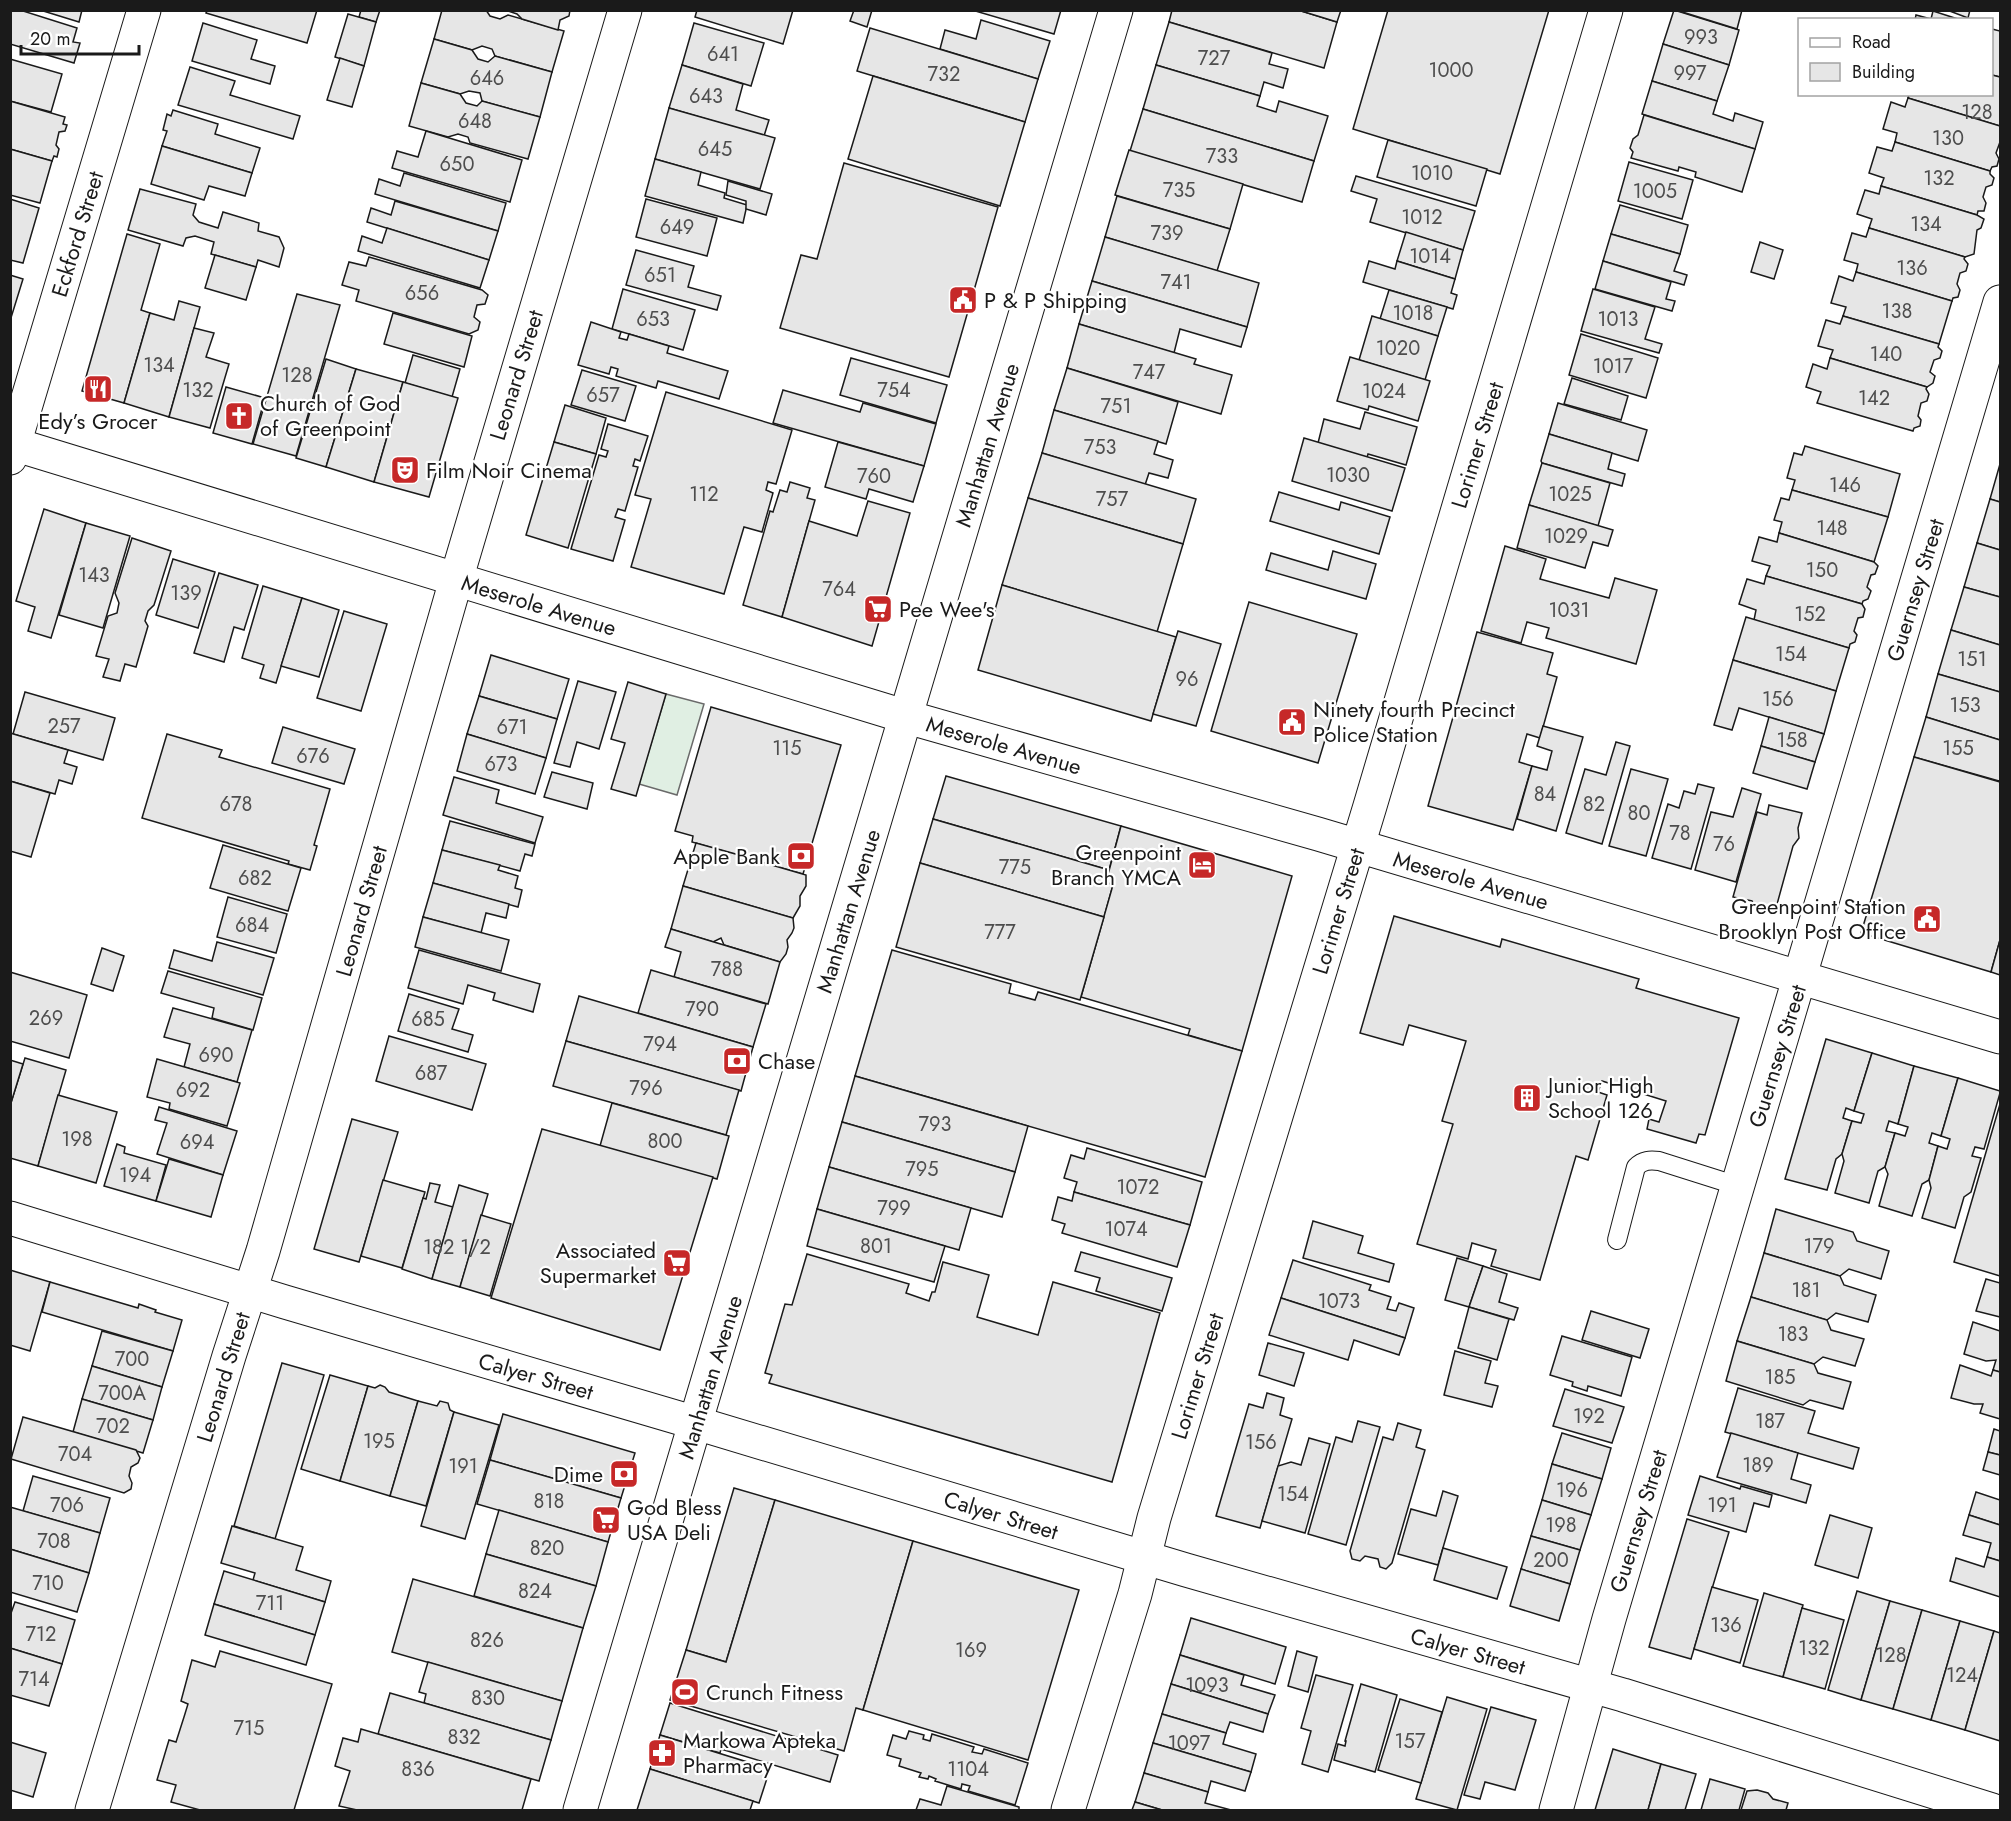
<svg xmlns="http://www.w3.org/2000/svg" width="2011" height="1821" font-family="Jost,sans-serif">
<style>
.green{fill:#e0efe3;stroke:#6a6a6a;stroke-width:1.5}
.building{fill:#e6e6e6;stroke:#1a1a1a;stroke-width:1.5}
.lines{fill:none;stroke-linecap:round;stroke-linejoin:round}
.service-casing{stroke:#1a1a1a;stroke-width:20}
.minor-casing{stroke:#1a1a1a;stroke-width:35}
.tertiary-casing{stroke:#1a1a1a;stroke-width:35}
.service{stroke:#fff;stroke-width:18}
.minor{stroke:#fff;stroke-width:33}
.tertiary{stroke:#fff;stroke-width:33}
.labels{text-anchor:middle;stroke-width:4.5;stroke-linejoin:round;paint-order:stroke}
.number-label{font-size:20px;fill:#4d4d4d}
.street-label{font-size:22px;fill:#1a1a1a;stroke:#fff}
.poi-label{font-size:22px;fill:#1a1a1a;stroke:#fff;text-anchor:start}
</style>
<rect width="100%" height="100%" fill="#fff"/>
<polygon class="green" points="666,694 704,704 677,795 639,784"/>
<g class="building">
<polygon points="10,10 20,10 77,28 73,42 80,43 74,63 10,44"/>
<polygon points="40,10 82,10 79,22"/>
<polygon points="207,10 317,10 307,43 206,13"/>
<polygon points="361,10 380,10 376,22 359,17"/>
<polygon points="442,10 486,10 490,16 500,19 508,15 564,31 552,72 495,56 492,49 482,46 472,50 434,39"/>
<polygon points="505,10 570,10 569,16 560,20 558,30 522,19 517,14"/>
<polygon points="697,10 793,10 783,44 695,17"/>
<polygon points="854,10 872,10 867,27 850,21"/>
<polygon points="972,10 1061,10 1054,34"/>
<polygon points="1172,10 1298,10 1337,22 1324,68 1169,22"/>
<polygon points="1298,10 1341,10 1337,22"/>
<polygon points="1388,10 1549,10 1500,174 1353,129"/>
<polygon points="1674,10 1739,30 1729,65 1663,44"/>
<polygon points="1676,10 1742,10 1737,29"/>
<polygon points="1947,10 1970,10 1968,18"/>
<polygon points="1933,11 1961,20 1915,20 1916,15 1931,19"/>
<polygon points="348,14 376,22 364,66 335,57"/>
<polygon points="981,20 1050,41 1038,79 940,49 945,30 976,39"/>
<polygon points="1169,22 1272,53 1269,64 1288,69 1283,88 1264,82 1260,96 1156,65"/>
<polygon points="203,23 257,40 251,59 275,66 270,84 192,61"/>
<polygon points="694,23 764,43 751,86 682,65"/>
<polygon points="870,28 1038,79 1025,122 857,71"/>
<polygon points="1992,29 2000,31 2000,77 1992,75"/>
<polygon points="434,39 472,50 478,59 488,62 495,56 552,72 540,117 482,101 480,93 469,91 460,94 421,83"/>
<polygon points="1663,44 1729,65 1717,101 1652,81"/>
<polygon points="340,58 364,66 352,107 327,100"/>
<polygon points="10,59 62,74 51,112 10,101"/>
<polygon points="682,65 743,84 736,110 769,120 764,136 669,108"/>
<polygon points="1156,65 1260,96 1257,106 1276,112 1279,101 1328,116 1314,161 1143,109"/>
<polygon points="190,67 235,81 230,95 300,116 293,139 178,105"/>
<polygon points="1992,75 2000,77 2000,126 1908,98 1909,94 1992,94"/>
<polygon points="873,76 1025,122 1000,206 848,159"/>
<polygon points="1652,81 1717,101 1713,114 1733,121 1735,113 1763,122 1755,149 1642,114"/>
<polygon points="421,83 460,94 466,103 477,106 482,101 540,117 528,159 470,143 468,137 458,134 448,137 409,126"/>
<polygon points="1908,98 2000,126 2000,142 1996,153 1999,159 1997,166 1992,167 1990,171 1895,142 1897,133 1883,129 1891,102 1905,107"/>
<polygon points="10,101 65,117 63,124 67,125 65,131 59,132 56,145 59,149 57,157 54,156 52,161 10,149"/>
<polygon points="669,108 775,138 760,189 655,159"/>
<polygon points="1143,109 1314,161 1302,202 1130,151"/>
<polygon points="173,110 218,124 215,134 260,148 252,173 162,146 167,131 163,130 167,114 171,116"/>
<polygon points="1644,115 1755,149 1742,192 1695,177 1696,172 1679,167 1678,171 1631,158 1633,152 1630,148 1633,139 1638,135"/>
<polygon points="426,131 522,160 510,202 392,168 397,151 418,157"/>
<polygon points="1388,140 1487,169 1476,206 1377,177"/>
<polygon points="1895,142 1990,171 1990,174 1994,178 1992,185 1986,187 1983,197 1986,203 1984,211 1978,211 1977,215 1881,186 1884,178 1869,173 1877,147 1892,151"/>
<polygon points="162,146 252,173 245,196 209,186 204,200 151,184"/>
<polygon points="10,149 52,161 40,203 10,195"/>
<polygon points="1129,150 1243,184 1230,229 1115,195"/>
<polygon points="655,159 701,172 698,185 725,193 724,198 747,205 743,223 645,196"/>
<polygon points="1629,162 1693,180 1682,219 1618,201"/>
<polygon points="844,163 998,207 949,377 780,328 801,255 817,259"/>
<polygon points="404,173 506,203 498,231 375,194 379,179 400,186"/>
<polygon points="1356,176 1475,211 1463,250 1370,222 1377,199 1351,191"/>
<polygon points="728,181 772,194 766,215 746,209 746,201 726,195"/>
<polygon points="1881,186 1977,215 1984,219 1981,228 1977,230 1974,254 1965,257 1869,228 1872,219 1857,214 1865,190 1879,194"/>
<polygon points="140,189 196,204 193,215 199,222 218,228 223,212 259,223 258,231 279,237 284,248 279,267 258,260 256,267 211,254 214,242 195,236 186,238 183,246 128,230"/>
<polygon points="1117,196 1230,229 1217,271 1105,237"/>
<polygon points="10,199 39,208 23,263 10,260"/>
<polygon points="646,199 717,218 707,256 636,237"/>
<polygon points="395,201 498,231 489,260 367,222 371,208 391,215"/>
<polygon points="1620,205 1688,225 1680,254 1611,234"/>
<polygon points="387,228 489,260 480,288 358,251 362,236 382,243"/>
<polygon points="1869,228 1965,257 1964,259 1968,264 1966,271 1960,273 1957,284 1960,290 1958,297 1953,298 1952,301 1856,272 1858,264 1844,260 1852,233 1866,237"/>
<polygon points="1406,232 1463,250 1455,279 1397,261"/>
<polygon points="127,234 160,244 141,310 150,313 124,403 82,391"/>
<polygon points="1611,234 1680,254 1674,271 1687,275 1684,285 1603,261"/>
<polygon points="1105,237 1259,283 1247,327 1092,281"/>
<polygon points="1760,242 1783,250 1774,279 1751,272"/>
<polygon points="636,250 694,266 688,287 721,296 717,310 626,285"/>
<polygon points="215,255 256,267 246,300 205,288"/>
<polygon points="369,257 482,290 488,295 485,304 477,305 474,317 480,322 478,330 469,334 356,301 359,290 342,285 349,262 366,266"/>
<polygon points="1369,261 1395,269 1397,261 1455,279 1451,293 1457,295 1453,309 1363,282"/>
<polygon points="1603,261 1671,282 1666,299 1675,301 1672,311 1595,289"/>
<polygon points="1856,272 1952,301 1939,344 1843,316 1846,307 1831,303 1839,276 1853,281"/>
<polygon points="10,275 23,279 10,321"/>
<polygon points="1092,281 1247,327 1241,347 1180,329 1174,353 1079,324"/>
<polygon points="623,289 695,310 683,350 612,329"/>
<polygon points="1593,289 1655,307 1645,339 1662,344 1659,353 1581,331"/>
<polygon points="1389,290 1447,307 1438,336 1380,319"/>
<polygon points="297,294 340,305 296,456 253,444"/>
<polygon points="179,301 200,307 169,417 124,403 150,313 174,320"/>
<polygon points="393,313 472,336 464,367 384,344"/>
<polygon points="1372,316 1438,336 1425,380 1359,360"/>
<polygon points="1843,316 1939,344 1938,347 1942,351 1940,358 1934,360 1930,372 1935,376 1933,383 1927,387 1830,358 1833,350 1818,346 1826,320 1840,324"/>
<polygon points="591,322 621,332 619,338 627,340 629,334 669,346 667,353 728,371 719,399 658,381 656,388 616,376 618,369 611,367 609,374 578,365"/>
<polygon points="1079,324 1196,359 1194,364 1232,375 1221,414 1067,368"/>
<polygon points="194,328 214,333 206,357 229,364 210,428 169,417"/>
<polygon points="1581,334 1658,358 1646,398 1569,375"/>
<polygon points="413,355 460,369 452,397 405,383"/>
<polygon points="1350,357 1430,381 1418,421 1369,406 1368,410 1337,401"/>
<polygon points="851,358 947,385 936,423 840,395"/>
<polygon points="1830,358 1927,387 1926,389 1929,394 1927,401 1921,403 1918,416 1921,420 1920,426 1914,428 1913,431 1817,403 1821,392 1806,387 1813,364 1827,369"/>
<polygon points="326,359 356,369 326,467 296,458"/>
<polygon points="1067,368 1178,402 1166,444 1054,410"/>
<polygon points="356,369 403,382 374,482 326,467"/>
<polygon points="582,370 636,386 625,421 571,405"/>
<polygon points="1572,378 1628,396 1621,420 1564,404"/>
<polygon points="403,382 458,398 429,497 374,482"/>
<polygon points="226,387 265,398 252,444 213,433"/>
<polygon points="783,390 860,412 863,403 936,424 924,466 773,423"/>
<polygon points="666,392 792,430 776,484 768,482 766,490 773,493 762,532 744,527 724,594 631,567 651,499 635,495"/>
<polygon points="1558,403 1647,430 1638,461 1549,434"/>
<polygon points="565,405 606,418 596,454 554,442"/>
<polygon points="1054,410 1158,441 1154,454 1173,460 1168,478 1149,473 1145,485 1042,453"/>
<polygon points="1365,412 1417,427 1406,465 1368,454 1367,458 1318,443 1324,419 1360,429"/>
<polygon points="608,424 648,436 640,461 635,459 633,466 638,467 625,511 618,509 615,517 625,520 613,561 571,549 599,455 606,457 608,451 601,449"/>
<polygon points="1549,434 1612,453 1608,469 1625,474 1622,486 1542,463 1541,461"/>
<polygon points="1304,438 1405,468 1392,511 1292,481"/>
<polygon points="554,442 596,454 568,548 526,535"/>
<polygon points="838,442 924,466 913,502 869,489 866,499 825,487"/>
<polygon points="1805,446 1900,474 1888,517 1792,490 1795,480 1787,478 1794,453 1802,455"/>
<polygon points="1042,453 1196,499 1183,544 1028,498"/>
<polygon points="1542,463 1610,483 1598,526 1529,505"/>
<polygon points="2000,464 2000,502 1990,499"/>
<polygon points="790,482 810,488 807,498 815,500 782,617 743,605 770,511 773,512 780,490 787,492"/>
<polygon points="1792,490 1888,517 1874,562 1779,533 1782,522 1774,520 1781,498 1789,500"/>
<polygon points="1279,492 1339,510 1341,502 1390,517 1379,554 1270,521"/>
<polygon points="1028,498 1183,544 1157,632 1002,585"/>
<polygon points="1990,499 2000,502 2000,550 1977,543"/>
<polygon points="868,501 910,513 872,646 782,617 809,521 857,536"/>
<polygon points="1529,505 1613,530 1608,546 1593,542 1585,568 1517,548"/>
<polygon points="44,509 86,523 51,638 28,631 35,607 16,601"/>
<polygon points="86,523 130,536 103,628 59,615"/>
<polygon points="1779,533 1874,562 1878,566 1875,574 1871,575 1867,587 1871,591 1868,599 1863,601 1862,604 1766,576 1770,566 1752,561 1759,537 1777,542"/>
<polygon points="132,538 171,551 154,605 148,611 145,621 148,626 136,667 125,664 120,681 103,677 109,659 96,656 108,616 117,613 119,603 115,593"/>
<polygon points="1977,543 2000,550 2000,597 1964,587"/>
<polygon points="1505,546 1546,559 1540,579 1609,598 1615,578 1657,590 1636,664 1546,638 1549,628 1527,622 1521,643 1481,631"/>
<polygon points="1333,551 1376,564 1366,599 1266,570 1271,553 1328,570"/>
<polygon points="173,559 215,572 198,628 156,615"/>
<polygon points="219,573 258,585 244,630 234,627 224,662 194,653"/>
<polygon points="1766,576 1862,604 1865,609 1863,617 1858,618 1854,631 1857,635 1855,642 1850,644 1849,648 1754,620 1756,610 1739,604 1747,579 1764,584"/>
<polygon points="1002,585 1176,637 1151,721 978,670"/>
<polygon points="263,586 302,598 276,683 260,678 264,665 242,658"/>
<polygon points="1964,587 2000,597 2000,645 1951,630"/>
<polygon points="302,598 339,610 319,677 281,666"/>
<polygon points="1249,602 1357,634 1318,763 1211,731"/>
<polygon points="344,611 387,624 361,711 317,698"/>
<polygon points="1746,617 1849,648 1836,691 1733,660"/>
<polygon points="1951,630 2000,645 2000,692 1938,674"/>
<polygon points="1178,631 1221,644 1196,726 1153,714"/>
<polygon points="1477,632 1553,653 1547,674 1557,677 1540,738 1527,734 1519,762 1532,766 1513,830 1428,806"/>
<polygon points="491,655 569,679 557,719 479,696"/>
<polygon points="1733,660 1836,691 1824,734 1739,708 1732,730 1714,725"/>
<polygon points="1938,674 2000,692 2000,740 1926,717"/>
<polygon points="578,681 616,692 599,749 577,742 570,767 554,763"/>
<polygon points="628,682 666,694 636,796 611,789 625,743 611,739"/>
<polygon points="25,692 115,718 103,760 13,734"/>
<polygon points="479,696 557,719 546,758 467,734"/>
<polygon points="711,707 841,745 803,874 692,842 693,836 675,831"/>
<polygon points="1769,717 1824,734 1815,762 1761,746"/>
<polygon points="1926,717 2000,740 2000,780 1999,781 1914,757"/>
<polygon points="1543,726 1583,737 1556,831 1517,819 1532,766 1547,770 1552,751 1537,746"/>
<polygon points="283,727 355,749 344,784 272,763"/>
<polygon points="10,733 68,750 64,763 77,767 72,784 59,780 55,794 10,781"/>
<polygon points="167,734 222,750 219,757 330,789 314,845 317,846 310,870 288,864 289,861 142,818"/>
<polygon points="467,734 546,758 535,794 457,771"/>
<polygon points="1616,742 1630,746 1602,844 1566,833 1585,769 1606,775"/>
<polygon points="1761,746 1815,762 1807,789 1753,773"/>
<polygon points="1914,757 2000,782 2000,940 1991,972 1861,933"/>
<polygon points="1631,769 1668,779 1646,856 1609,846"/>
<polygon points="552,772 593,783 587,809 544,797"/>
<polygon points="946,776 1121,826 1109,870 933,819"/>
<polygon points="454,777 499,790 496,803 543,817 535,843 443,815"/>
<polygon points="10,781 50,793 31,857 10,851"/>
<polygon points="1698,784 1714,788 1691,869 1652,858 1668,804 1679,808 1684,791 1695,794"/>
<polygon points="1742,788 1761,794 1736,882 1695,870 1711,812 1733,817"/>
<polygon points="1769,805 1802,813 1798,828 1799,838 1793,846 1776,908 1763,910 1755,907 1752,901 1733,897 1757,812 1767,815"/>
<polygon points="933,819 1109,870 1106,882 1113,885 1104,917 920,863"/>
<polygon points="450,821 535,844 532,856 525,854 520,871 442,850"/>
<polygon points="1121,826 1292,876 1242,1051 1188,1035 1190,1029 1081,997 1113,885 1106,882"/>
<polygon points="696,843 739,855 743,863 751,859 806,875 806,886 800,896 800,906 793,918 683,886"/>
<polygon points="223,845 301,868 288,911 210,888"/>
<polygon points="442,850 500,865 498,870 518,876 515,888 522,890 518,907 433,883"/>
<polygon points="920,863 1104,917 1080,1000 896,947"/>
<polygon points="433,883 509,904 506,918 486,913 481,933 423,917"/>
<polygon points="683,886 793,918 794,928 792,933 787,940 788,947 786,954 780,962 724,945 721,938 713,942 671,929"/>
<polygon points="228,897 287,914 276,953 217,937"/>
<polygon points="1394,916 1500,947 1502,939 1639,979 1636,988 1739,1018 1705,1135 1699,1134 1696,1143 1647,1129 1649,1119 1659,1122 1666,1101 1602,1081 1598,1092 1607,1095 1588,1160 1576,1156 1540,1280 1491,1266 1496,1250 1472,1243 1468,1259 1417,1244 1453,1124 1442,1121 1466,1041 1409,1025 1403,1045 1360,1033"/>
<polygon points="423,917 509,940 501,971 415,947"/>
<polygon points="671,929 780,962 768,1004 674,977 681,952 665,947"/>
<polygon points="2000,940 2000,975 1991,972"/>
<polygon points="217,942 274,958 263,995 169,968 174,950 212,961"/>
<polygon points="102,948 124,956 113,991 91,984"/>
<polygon points="419,950 540,984 533,1012 493,1000 495,993 468,985 463,1004 408,988"/>
<polygon points="892,950 1011,984 1009,993 1035,1000 1038,992 1242,1051 1205,1177 855,1076"/>
<polygon points="651,970 766,1004 753,1047 638,1013"/>
<polygon points="168,971 262,998 253,1030 212,1018 214,1008 161,993"/>
<polygon points="10,972 87,995 69,1058 10,1041"/>
<polygon points="409,994 459,1009 452,1029 473,1035 468,1052 398,1031"/>
<polygon points="579,996 753,1047 741,1091 566,1041"/>
<polygon points="173,1008 252,1030 237,1082 184,1067 190,1044 164,1037"/>
<polygon points="389,1036 486,1064 472,1110 376,1081"/>
<polygon points="1826,1039 1872,1053 1854,1111 1846,1108 1843,1118 1852,1121 1842,1154 1836,1159 1827,1190 1785,1179"/>
<polygon points="566,1041 739,1090 726,1135 553,1086"/>
<polygon points="1872,1053 1914,1066 1898,1124 1889,1121 1886,1131 1895,1133 1885,1167 1878,1171 1869,1203 1835,1193 1844,1161 1842,1154 1852,1121 1861,1123 1864,1114 1854,1111"/>
<polygon points="25,1058 66,1070 38,1166 10,1158 10,1106"/>
<polygon points="157,1059 240,1083 227,1126 169,1109 170,1103 147,1097"/>
<polygon points="10,1060 23,1064 10,1106"/>
<polygon points="1914,1066 1958,1078 1941,1136 1932,1133 1929,1143 1938,1146 1929,1180 1922,1184 1912,1216 1879,1206 1888,1174 1885,1167 1895,1133 1905,1136 1908,1127 1898,1124"/>
<polygon points="855,1076 1028,1126 1015,1172 842,1122"/>
<polygon points="1958,1078 2000,1091 2000,1093 1984,1149 1975,1147 1972,1156 1981,1158 1971,1192 1964,1197 1955,1228 1922,1218 1931,1188 1929,1180 1938,1146 1947,1149 1950,1139 1941,1136"/>
<polygon points="58,1095 117,1112 96,1183 38,1166"/>
<polygon points="612,1103 729,1136 717,1179 600,1146"/>
<polygon points="2000,1104 2000,1276 1954,1262"/>
<polygon points="159,1107 237,1131 223,1175 157,1154 167,1123 155,1120"/>
<polygon points="352,1119 398,1132 359,1262 314,1249"/>
<polygon points="842,1122 1015,1172 1002,1217 829,1167"/>
<polygon points="542,1129 713,1177 660,1350 491,1298"/>
<polygon points="117,1144 125,1147 124,1153 166,1165 156,1201 104,1186"/>
<polygon points="1087,1148 1202,1182 1190,1225 1074,1192 1077,1182 1064,1178 1071,1155 1084,1159"/>
<polygon points="169,1159 223,1175 211,1217 156,1201"/>
<polygon points="829,1167 971,1208 959,1250 817,1209"/>
<polygon points="383,1180 425,1192 402,1268 361,1256"/>
<polygon points="430,1183 440,1185 435,1202 453,1207 432,1279 402,1269 423,1198 426,1199"/>
<polygon points="459,1185 488,1194 460,1287 432,1279"/>
<polygon points="1074,1192 1190,1225 1177,1267 1062,1233 1065,1224 1052,1220 1058,1197 1072,1201"/>
<polygon points="817,1209 945,1246 934,1282 807,1246"/>
<polygon points="1776,1209 1853,1232 1857,1241 1889,1251 1881,1279 1849,1269 1840,1276 1764,1253"/>
<polygon points="481,1215 511,1224 490,1296 460,1287"/>
<polygon points="1313,1221 1363,1236 1358,1253 1394,1264 1389,1282 1303,1258"/>
<polygon points="1081,1252 1172,1278 1162,1311 1096,1291 1100,1278 1075,1271"/>
<polygon points="1764,1253 1840,1276 1844,1285 1876,1295 1868,1322 1836,1313 1827,1320 1751,1297"/>
<polygon points="807,1254 909,1284 906,1293 929,1301 932,1292 935,1292 943,1262 989,1275 977,1317 1038,1335 1053,1282 1160,1313 1112,1482 769,1383 772,1375 765,1373 785,1304 792,1305"/>
<polygon points="1457,1258 1483,1266 1469,1307 1445,1300"/>
<polygon points="1293,1260 1371,1285 1369,1290 1391,1297 1387,1309 1396,1311 1399,1303 1414,1308 1405,1338 1281,1298"/>
<polygon points="1483,1266 1507,1274 1499,1302 1518,1308 1514,1320 1469,1307"/>
<polygon points="10,1270 50,1282 30,1351 10,1345"/>
<polygon points="1986,1279 2000,1283 2000,1317 1976,1311"/>
<polygon points="50,1282 138,1308 139,1304 156,1310 155,1312 182,1320 173,1351 42,1312"/>
<polygon points="1751,1297 1827,1320 1831,1330 1864,1339 1855,1366 1823,1357 1814,1364 1737,1341"/>
<polygon points="1281,1298 1405,1338 1399,1355 1354,1340 1348,1360 1269,1335"/>
<polygon points="1469,1307 1509,1319 1497,1360 1458,1348"/>
<polygon points="1591,1311 1649,1329 1640,1358 1582,1340"/>
<polygon points="1973,1322 2000,1331 2000,1372 1993,1370 1996,1360 1986,1361 1964,1354"/>
<polygon points="102,1331 173,1351 162,1387 92,1366"/>
<polygon points="1562,1336 1632,1357 1621,1396 1588,1386 1587,1391 1572,1386 1573,1382 1550,1375"/>
<polygon points="1737,1341 1814,1364 1818,1373 1851,1382 1843,1409 1810,1400 1803,1405 1726,1381"/>
<polygon points="1268,1343 1304,1353 1294,1386 1259,1375"/>
<polygon points="1455,1351 1491,1361 1485,1383 1498,1386 1492,1407 1444,1395"/>
<polygon points="282,1363 324,1375 275,1539 234,1526"/>
<polygon points="1960,1365 1991,1376 1993,1370 2000,1372 2000,1419 1980,1413 1983,1404 1974,1404 1951,1398"/>
<polygon points="92,1366 162,1387 153,1420 82,1399"/>
<polygon points="330,1375 368,1386 340,1481 301,1469"/>
<polygon points="380,1385 385,1387 389,1392 418,1401 390,1496 340,1481 368,1386 375,1388"/>
<polygon points="1738,1388 1815,1411 1808,1433 1859,1448 1853,1469 1725,1432"/>
<polygon points="1565,1389 1624,1407 1612,1443 1553,1426"/>
<polygon points="1267,1393 1284,1398 1280,1415 1292,1419 1260,1528 1216,1516 1249,1404 1263,1408"/>
<polygon points="82,1399 153,1420 143,1453 73,1432"/>
<polygon points="418,1401 437,1406 440,1401 448,1403 450,1410 454,1412 426,1506 390,1496"/>
<polygon points="454,1412 499,1425 465,1539 421,1526"/>
<polygon points="503,1414 635,1453 621,1498 490,1460"/>
<polygon points="23,1417 136,1450 140,1458 138,1463 131,1467 129,1476 132,1483 131,1489 124,1493 11,1459"/>
<polygon points="1358,1421 1380,1427 1346,1545 1308,1534 1336,1437 1352,1442"/>
<polygon points="1398,1423 1421,1430 1416,1447 1425,1450 1392,1563 1386,1569 1380,1567 1378,1559 1365,1556 1360,1561 1352,1559 1350,1551 1383,1437 1393,1440"/>
<polygon points="1994,1429 2000,1431 2000,1455 1988,1452"/>
<polygon points="1562,1433 1611,1448 1602,1479 1552,1464"/>
<polygon points="1731,1433 1798,1453 1791,1479 1811,1485 1806,1503 1717,1477"/>
<polygon points="1309,1438 1330,1444 1305,1533 1262,1521 1278,1466 1291,1462 1301,1465"/>
<polygon points="1988,1452 2000,1455 2000,1475 1983,1470"/>
<polygon points="490,1460 621,1498 608,1542 477,1504"/>
<polygon points="1552,1464 1602,1479 1591,1515 1542,1500"/>
<polygon points="33,1476 110,1498 100,1533 23,1511"/>
<polygon points="1700,1476 1740,1489 1741,1486 1772,1495 1769,1507 1754,1503 1746,1532 1688,1515"/>
<polygon points="734,1488 775,1500 726,1662 686,1650"/>
<polygon points="1443,1491 1458,1496 1438,1565 1398,1554 1411,1509 1436,1516"/>
<polygon points="1976,1492 2000,1500 2000,1525 1969,1515"/>
<polygon points="775,1500 913,1541 863,1710 856,1708 844,1751 670,1700 686,1650 726,1662"/>
<polygon points="1542,1500 1591,1515 1580,1550 1531,1536"/>
<polygon points="10,1507 100,1533 89,1573 10,1549"/>
<polygon points="499,1510 608,1542 596,1586 486,1554"/>
<polygon points="1830,1515 1872,1528 1858,1578 1815,1565"/>
<polygon points="1969,1515 2000,1525 2000,1561 1987,1557 1991,1543 1963,1535"/>
<polygon points="1687,1519 1729,1532 1691,1659 1649,1647"/>
<polygon points="232,1526 303,1547 296,1570 331,1581 325,1602 253,1580 255,1573 221,1563"/>
<polygon points="1531,1536 1580,1550 1570,1584 1521,1569"/>
<polygon points="913,1541 1079,1590 1028,1760 863,1710"/>
<polygon points="1443,1548 1507,1567 1497,1599 1434,1580"/>
<polygon points="10,1549 89,1573 77,1612 10,1592"/>
<polygon points="486,1554 596,1586 583,1628 474,1596"/>
<polygon points="1987,1557 2000,1561 2000,1597 1950,1581 1956,1558 1984,1567"/>
<polygon points="1521,1569 1570,1584 1559,1621 1510,1606"/>
<polygon points="224,1571 325,1602 315,1635 214,1604"/>
<polygon points="413,1579 583,1628 562,1701 392,1652"/>
<polygon points="1712,1587 1758,1600 1740,1663 1694,1649"/>
<polygon points="1857,1591 1890,1601 1861,1700 1828,1690"/>
<polygon points="1764,1593 1803,1605 1783,1677 1743,1666"/>
<polygon points="1890,1601 1922,1610 1893,1709 1861,1700"/>
<polygon points="15,1602 75,1620 62,1664 10,1648 10,1616"/>
<polygon points="214,1604 315,1635 306,1665 205,1635"/>
<polygon points="1802,1608 1844,1620 1825,1689 1783,1677"/>
<polygon points="1922,1610 1960,1621 1931,1720 1893,1709"/>
<polygon points="1191,1618 1286,1647 1275,1684 1180,1655"/>
<polygon points="1960,1621 1994,1631 1965,1730 1931,1720"/>
<polygon points="1994,1631 2000,1633 2000,1741 1965,1730"/>
<polygon points="10,1648 62,1664 49,1706 10,1695"/>
<polygon points="220,1651 332,1684 294,1810 200,1810 171,1802 176,1785 157,1780 169,1740 176,1742 184,1717 188,1704 181,1701 192,1660 215,1667"/>
<polygon points="1297,1651 1317,1657 1308,1692 1288,1686"/>
<polygon points="1180,1655 1244,1675 1241,1685 1275,1695 1268,1714 1171,1684"/>
<polygon points="428,1662 562,1701 551,1740 424,1703 426,1694 419,1692"/>
<polygon points="1316,1675 1353,1685 1328,1772 1302,1764 1311,1731 1301,1728"/>
<polygon points="1171,1684 1268,1714 1263,1732 1230,1722 1226,1733 1162,1714"/>
<polygon points="1361,1684 1397,1695 1375,1772 1334,1760 1338,1744 1345,1746 1346,1741 1345,1741"/>
<polygon points="390,1693 551,1740 539,1781 378,1734"/>
<polygon points="1447,1697 1487,1709 1457,1810 1416,1799"/>
<polygon points="1400,1699 1442,1712 1421,1783 1378,1770"/>
<polygon points="670,1703 838,1755 830,1782 721,1749 720,1753 660,1735"/>
<polygon points="1491,1707 1536,1720 1515,1790 1485,1782 1480,1799 1464,1795"/>
<polygon points="1162,1714 1226,1733 1223,1744 1256,1754 1251,1772 1153,1743"/>
<polygon points="361,1729 531,1779 522,1810 357,1810 339,1806 350,1771 335,1766 343,1738 358,1742"/>
<polygon points="909,1731 924,1735 923,1739 930,1741 932,1734 974,1747 972,1752 982,1754 984,1749 1028,1763 1015,1805 968,1791 970,1786 962,1784 961,1789 935,1781 936,1779 929,1776 928,1779 919,1777 921,1773 899,1766 901,1759 887,1755 893,1735 906,1739"/>
<polygon points="660,1735 770,1769 759,1803 650,1769"/>
<polygon points="10,1742 46,1753 33,1797 10,1790"/>
<polygon points="1153,1743 1251,1772 1245,1791 1211,1781 1208,1792 1144,1773"/>
<polygon points="1613,1749 1661,1764 1648,1810 1595,1810"/>
<polygon points="1661,1764 1696,1774 1685,1810 1648,1810"/>
<polygon points="650,1769 753,1801 750,1810 637,1810"/>
<polygon points="1144,1773 1208,1792 1205,1803 1231,1810 1162,1810 1135,1802"/>
<polygon points="1710,1779 1745,1789 1739,1810 1701,1810"/>
<polygon points="947,1786 1019,1807 1019,1810 916,1810 920,1799 941,1805"/>
<polygon points="1757,1790 1768,1793 1773,1799 1788,1803 1786,1810 1741,1810 1747,1791"/>
<polygon points="1135,1802 1162,1810 1132,1810"/>
</g>
<g class="lines">
<g class="service-casing">
<path id="service" d="M1617,1240L1636,1167C1643,1160 1650,1160 1659,1161L1738,1186"/>
</g>
<g class="minor-casing">
<g id="minor">
<polyline points="10,443 907,717 1318,834 2000,1037"/>
<polyline points="10,458 144,10"/>
<polyline points="10,1218 285,1302 696,1423 1186,1570 1623,1695 1992,1810"/>
<polyline points="92,1810 229,1356 263,1251 456,580 625,10"/>
<polyline points="1068,1810 1135,1594 1154,1518 1370,806 1606,10"/>
<polyline points="1556,1810 1609,1619 2000,302"/>
</g>
</g>
<g class="tertiary-casing">
<polyline id="tertiary" points="580,1810 1116,10"/>
</g>
<use href="#service" class="service"/>
<use href="#minor" class="minor"/>
<use href="#tertiary" class="tertiary"/>
</g>
<defs>
<g id="civic-square" transform="scale(1.5)"><rect x="-9" y="-9" width="18" height="18" rx="4" fill="#c62828" stroke="#fff"/><path d="M-.6-6.5H3V-4.5H.6V-3L4-1V1h2V6H-6V1h2V-1L-.6-3ZM-1.2 2.5V6h2.4V2.5Z" fill="#fff"/></g>
<g id="restaurant-square" transform="scale(1.5)"><rect x="-9" y="-9" width="18" height="18" rx="4" fill="#c62828" stroke="#fff"/><path d="M-5-6h1v4h1v-4h1v4h1v-4h1v5L-1.5 .5V6h-2V.5L-5-1ZM5-6V6H3V1.5H1.5Q1.5-4 5-6Z" fill="#fff"/></g>
<g id="church-square" transform="scale(1.5)"><rect x="-9" y="-9" width="18" height="18" rx="4" fill="#c62828" stroke="#fff"/><path d="M-1.2-6h2.4v3.5h3.3v2.4h-3.3V6h-2.4V-.1h-3.3v-2.4h3.3Z" fill="#fff"/></g>
<g id="theatre-square" transform="scale(1.5)"><rect x="-9" y="-9" width="18" height="18" rx="4" fill="#c62828" stroke="#fff"/><path d="M-5-5.5Q0-4 5-5.5V0Q5 5 0 6Q-5 5-5 0ZM-3.3-2.5H-1v1.5H-3.3ZM1-2.5H3.3v1.5H1ZM-2.8 1Q0 5.5 2.8 1Z" fill="#fff"/></g>
<g id="supermarket-square" transform="scale(1.5)"><rect x="-9" y="-9" width="18" height="18" rx="4" fill="#c62828" stroke="#fff"/><path d="M-6-5.5h2.5l.6 2H6L4.5 2H-2.5L-4.4-4H-6ZM-1.5 3.2a1.3 1.3 0 1 0 .1 0ZM3 3.2a1.3 1.3 0 1 0 .1 0Z" fill="#fff"/></g>
<g id="bank-square" transform="scale(1.5)"><rect x="-9" y="-9" width="18" height="18" rx="4" fill="#c62828" stroke="#fff"/><path d="M-6-4H6V4H-6ZM0-2.3a2.3 2.3 0 1 0 0 4.6a2.3 2.3 0 1 0 0-4.6Z" fill="#fff"/></g>
<g id="hotel-square" transform="scale(1.5)"><rect x="-9" y="-9" width="18" height="18" rx="4" fill="#c62828" stroke="#fff"/><path d="M-6-4.5h1.5V1H6V5H4.5V3h-9V5H-6ZM-4 0a1.8 1.8 0 1 1 3.6 0ZM.5 0V-2.5h3Q6-2.5 6 0Z" fill="#fff"/></g>
<g id="building-square" transform="scale(1.5)"><rect x="-9" y="-9" width="18" height="18" rx="4" fill="#c62828" stroke="#fff"/><path d="M-4-6H4V6H1V3H-1V6H-4ZM-2.5-4.3h1.7v1.8h-1.7ZM.8-4.3h1.7v1.8H.8ZM-2.5-1h1.7V.8h-1.7ZM.8-1h1.7V.8H.8Z" fill="#fff"/></g>
<g id="stadium-square" transform="scale(1.5)"><rect x="-9" y="-9" width="18" height="18" rx="4" fill="#c62828" stroke="#fff"/><path d="M0-5a6.5 5 0 1 0 0 10a6.5 5 0 1 0 0-10ZM-3.5-1.8h7v3.6h-7Z" fill="#fff"/></g>
<g id="pharmacy-square" transform="scale(1.5)"><rect x="-9" y="-9" width="18" height="18" rx="4" fill="#c62828" stroke="#fff"/><path d="M-2-6h4v4h4v4h-4v4h-4v-4h-4v-4h4Z" fill="#fff"/></g>
</defs>
<g fill-rule="evenodd">
<use href="#civic-square" x="963" y="300"/>
<use href="#restaurant-square" x="98" y="389"/>
<use href="#church-square" x="239" y="416"/>
<use href="#theatre-square" x="405" y="470"/>
<use href="#supermarket-square" x="878" y="609"/>
<use href="#civic-square" x="1292" y="722"/>
<use href="#bank-square" x="801" y="856"/>
<use href="#hotel-square" x="1202" y="865"/>
<use href="#civic-square" x="1927" y="919"/>
<use href="#bank-square" x="737" y="1061"/>
<use href="#building-square" x="1527" y="1098"/>
<use href="#supermarket-square" x="677" y="1263"/>
<use href="#bank-square" x="624" y="1474"/>
<use href="#supermarket-square" x="606" y="1520"/>
<use href="#stadium-square" x="685" y="1692"/>
<use href="#pharmacy-square" x="662" y="1753"/>
</g>
<g class="labels">
<g class="number-label">
<text x="1701" y="44">993</text>
<text x="723" y="61">641</text>
<text x="1214" y="65">727</text>
<text x="1451" y="77">1000</text>
<text x="1690" y="80">997</text>
<text x="944" y="81">732</text>
<text x="487" y="85">646</text>
<text x="706" y="103">643</text>
<text x="1977" y="119">128</text>
<text x="475" y="128">648</text>
<text x="1948" y="145">130</text>
<text x="715" y="156">645</text>
<text x="1222" y="163">733</text>
<text x="457" y="171">650</text>
<text x="1432" y="180">1010</text>
<text x="1939" y="185">132</text>
<text x="1179" y="197">735</text>
<text x="1655" y="198">1005</text>
<text x="1422" y="224">1012</text>
<text x="1926" y="231">134</text>
<text x="677" y="234">649</text>
<text x="1167" y="240">739</text>
<text x="1430" y="263">1014</text>
<text x="1912" y="275">136</text>
<text x="660" y="282">651</text>
<text x="1176" y="289">741</text>
<text x="422" y="300">656</text>
<text x="1897" y="318">138</text>
<text x="1413" y="320">1018</text>
<text x="653" y="326">653</text>
<text x="1618" y="326">1013</text>
<text x="1398" y="355">1020</text>
<text x="1886" y="361">140</text>
<text x="159" y="372">134</text>
<text x="1613" y="373">1017</text>
<text x="1149" y="379">747</text>
<text x="297" y="382">128</text>
<text x="198" y="397">132</text>
<text x="894" y="397">754</text>
<text x="1384" y="398">1024</text>
<text x="603" y="402">657</text>
<text x="1874" y="405">142</text>
<text x="1116" y="413">751</text>
<text x="1100" y="454">753</text>
<text x="1348" y="482">1030</text>
<text x="874" y="483">760</text>
<text x="1845" y="492">146</text>
<text x="704" y="501">112</text>
<text x="1570" y="501">1025</text>
<text x="1112" y="506">757</text>
<text x="1832" y="535">148</text>
<text x="1566" y="543">1029</text>
<text x="1822" y="577">150</text>
<text x="94" y="582">143</text>
<text x="839" y="596">764</text>
<text x="186" y="600">139</text>
<text x="1569" y="617">1031</text>
<text x="1810" y="621">152</text>
<text x="1791" y="661">154</text>
<text x="1972" y="666">151</text>
<text x="1187" y="686">96</text>
<text x="1778" y="706">156</text>
<text x="1965" y="712">153</text>
<text x="64" y="733">257</text>
<text x="512" y="734">671</text>
<text x="1792" y="747">158</text>
<text x="787" y="755">115</text>
<text x="1958" y="755">155</text>
<text x="313" y="763">676</text>
<text x="501" y="771">673</text>
<text x="1545" y="801">84</text>
<text x="236" y="811">678</text>
<text x="1594" y="811">82</text>
<text x="1639" y="820">80</text>
<text x="1680" y="840">78</text>
<text x="1724" y="851">76</text>
<text x="1015" y="874">775</text>
<text x="255" y="885">682</text>
<text x="252" y="932">684</text>
<text x="1000" y="939">777</text>
<text x="727" y="976">788</text>
<text x="702" y="1016">790</text>
<text x="46" y="1025">269</text>
<text x="428" y="1026">685</text>
<text x="660" y="1051">794</text>
<text x="216" y="1062">690</text>
<text x="431" y="1080">687</text>
<text x="646" y="1095">796</text>
<text x="193" y="1097">692</text>
<text x="935" y="1131">793</text>
<text x="77" y="1146">198</text>
<text x="665" y="1148">800</text>
<text x="197" y="1149">694</text>
<text x="922" y="1176">795</text>
<text x="135" y="1182">194</text>
<text x="1138" y="1194">1072</text>
<text x="894" y="1215">799</text>
<text x="1126" y="1236">1074</text>
<text x="876" y="1253">801</text>
<text x="1819" y="1253">179</text>
<text x="457" y="1254">182 1/2</text>
<text x="1806" y="1297">181</text>
<text x="1339" y="1308">1073</text>
<text x="1793" y="1341">183</text>
<text x="132" y="1366">700</text>
<text x="1780" y="1384">185</text>
<text x="122" y="1400">700A</text>
<text x="1589" y="1423">192</text>
<text x="1770" y="1428">187</text>
<text x="113" y="1433">702</text>
<text x="379" y="1448">195</text>
<text x="1261" y="1449">156</text>
<text x="75" y="1461">704</text>
<text x="1758" y="1472">189</text>
<text x="463" y="1473">191</text>
<text x="1572" y="1497">196</text>
<text x="1293" y="1501">154</text>
<text x="549" y="1508">818</text>
<text x="67" y="1512">706</text>
<text x="1722" y="1512">191</text>
<text x="1561" y="1532">198</text>
<text x="54" y="1548">708</text>
<text x="547" y="1555">820</text>
<text x="1551" y="1567">200</text>
<text x="48" y="1590">710</text>
<text x="535" y="1598">824</text>
<text x="270" y="1610">711</text>
<text x="1726" y="1632">136</text>
<text x="41" y="1641">712</text>
<text x="487" y="1647">826</text>
<text x="1814" y="1655">132</text>
<text x="971" y="1657">169</text>
<text x="1891" y="1662">128</text>
<text x="1962" y="1682">124</text>
<text x="34" y="1686">714</text>
<text x="1207" y="1692">1093</text>
<text x="488" y="1705">830</text>
<text x="249" y="1735">715</text>
<text x="464" y="1744">832</text>
<text x="1410" y="1748">157</text>
<text x="1189" y="1750">1097</text>
<text x="418" y="1776">836</text>
<text x="968" y="1776">1104</text>
</g>
<g class="street-label">
<text transform="translate(77 234) rotate(-73)" y="8">Eckford Street</text>
<text transform="translate(516 375) rotate(-73)" y="8">Leonard Street</text>
<text transform="translate(987 445) rotate(-73)" y="8">Manhattan Avenue</text>
<text transform="translate(1477 445) rotate(-73)" y="8">Lorimer Street</text>
<text transform="translate(1915 590) rotate(-73)" y="8">Guernsey Street</text>
<text transform="translate(539 605) rotate(17)" y="8">Meserole Avenue</text>
<text transform="translate(1004 745) rotate(16)" y="8">Meserole Avenue</text>
<text transform="translate(1471 880) rotate(16)" y="8">Meserole Avenue</text>
<text transform="translate(361 911) rotate(-74)" y="8">Leonard Street</text>
<text transform="translate(848 911) rotate(-73)" y="8">Manhattan Avenue</text>
<text transform="translate(1338 911) rotate(-73)" y="8">Lorimer Street</text>
<text transform="translate(1777 1056) rotate(-73)" y="8">Guernsey Street</text>
<text transform="translate(536 1376) rotate(16)" y="8">Calyer Street</text>
<text transform="translate(1197 1376) rotate(-73)" y="8">Lorimer Street</text>
<text transform="translate(223 1377) rotate(-73)" y="8">Leonard Street</text>
<text transform="translate(710 1377) rotate(-73)" y="8">Manhattan Avenue</text>
<text transform="translate(1001 1515) rotate(17)" y="8">Calyer Street</text>
<text transform="translate(1638 1521) rotate(-73)" y="8">Guernsey Street</text>
<text transform="translate(1468 1651) rotate(16)" y="8">Calyer Street</text>
</g>
<g class="poi-label">
<text x="984" y="308">P &amp; P Shipping</text>
<text x="260" y="411">Church of God<tspan x="260" dy="25">of Greenpoint</tspan></text>
<text x="98" y="429" text-anchor="middle">Edy’s Grocer</text>
<text x="426" y="478">Film Noir Cinema</text>
<text x="899" y="617">Pee Wee's</text>
<text x="1313" y="717">Ninety fourth Precinct<tspan x="1313" dy="25">Police Station</tspan></text>
<text x="1181" y="860" text-anchor="end">Greenpoint<tspan x="1181" dy="25">Branch YMCA</tspan></text>
<text x="780" y="864" text-anchor="end">Apple Bank</text>
<text x="1906" y="914" text-anchor="end">Greenpoint Station<tspan x="1906" dy="25">Brooklyn Post Office</tspan></text>
<text x="758" y="1069">Chase</text>
<text x="1548" y="1093">Junior High<tspan x="1548" dy="25">School 126</tspan></text>
<text x="656" y="1258" text-anchor="end">Associated<tspan x="656" dy="25">Supermarket</tspan></text>
<text x="603" y="1482" text-anchor="end">Dime</text>
<text x="627" y="1515">God Bless<tspan x="627" dy="25">USA Deli</tspan></text>
<text x="706" y="1700">Crunch Fitness</text>
<text x="683" y="1748">Markowa Apteka<tspan x="683" dy="25">Pharmacy</tspan></text>
</g>
</g>
<rect width="2011" height="1821" fill="none" stroke="#1a1a1a" stroke-width="24"/>
<rect x="1798" y="18" width="195" height="78" fill="#ffffff" stroke="#a3a3a3" stroke-width="1.5"/>
<rect x="1810" y="38" width="30" height="9" fill="#ffffff" stroke="#a3a3a3" stroke-width="1.5"/>
<text x="1852" y="48" font-size="18" fill="#1a1a1a">Road</text>
<rect x="1810" y="63" width="30" height="18" fill="#e6e6e6" stroke="#a3a3a3" stroke-width="1.5"/>
<text x="1852" y="78" font-size="18" fill="#1a1a1a">Building</text>
<path d="M21 45v9h118v-9" fill="none" stroke="#1a1a1a" stroke-width="3"/>
<text x="30" y="45" font-size="18" fill="#1a1a1a" stroke="#ffffff" stroke-width="4.5" paint-order="stroke">20 m</text>
</svg>
